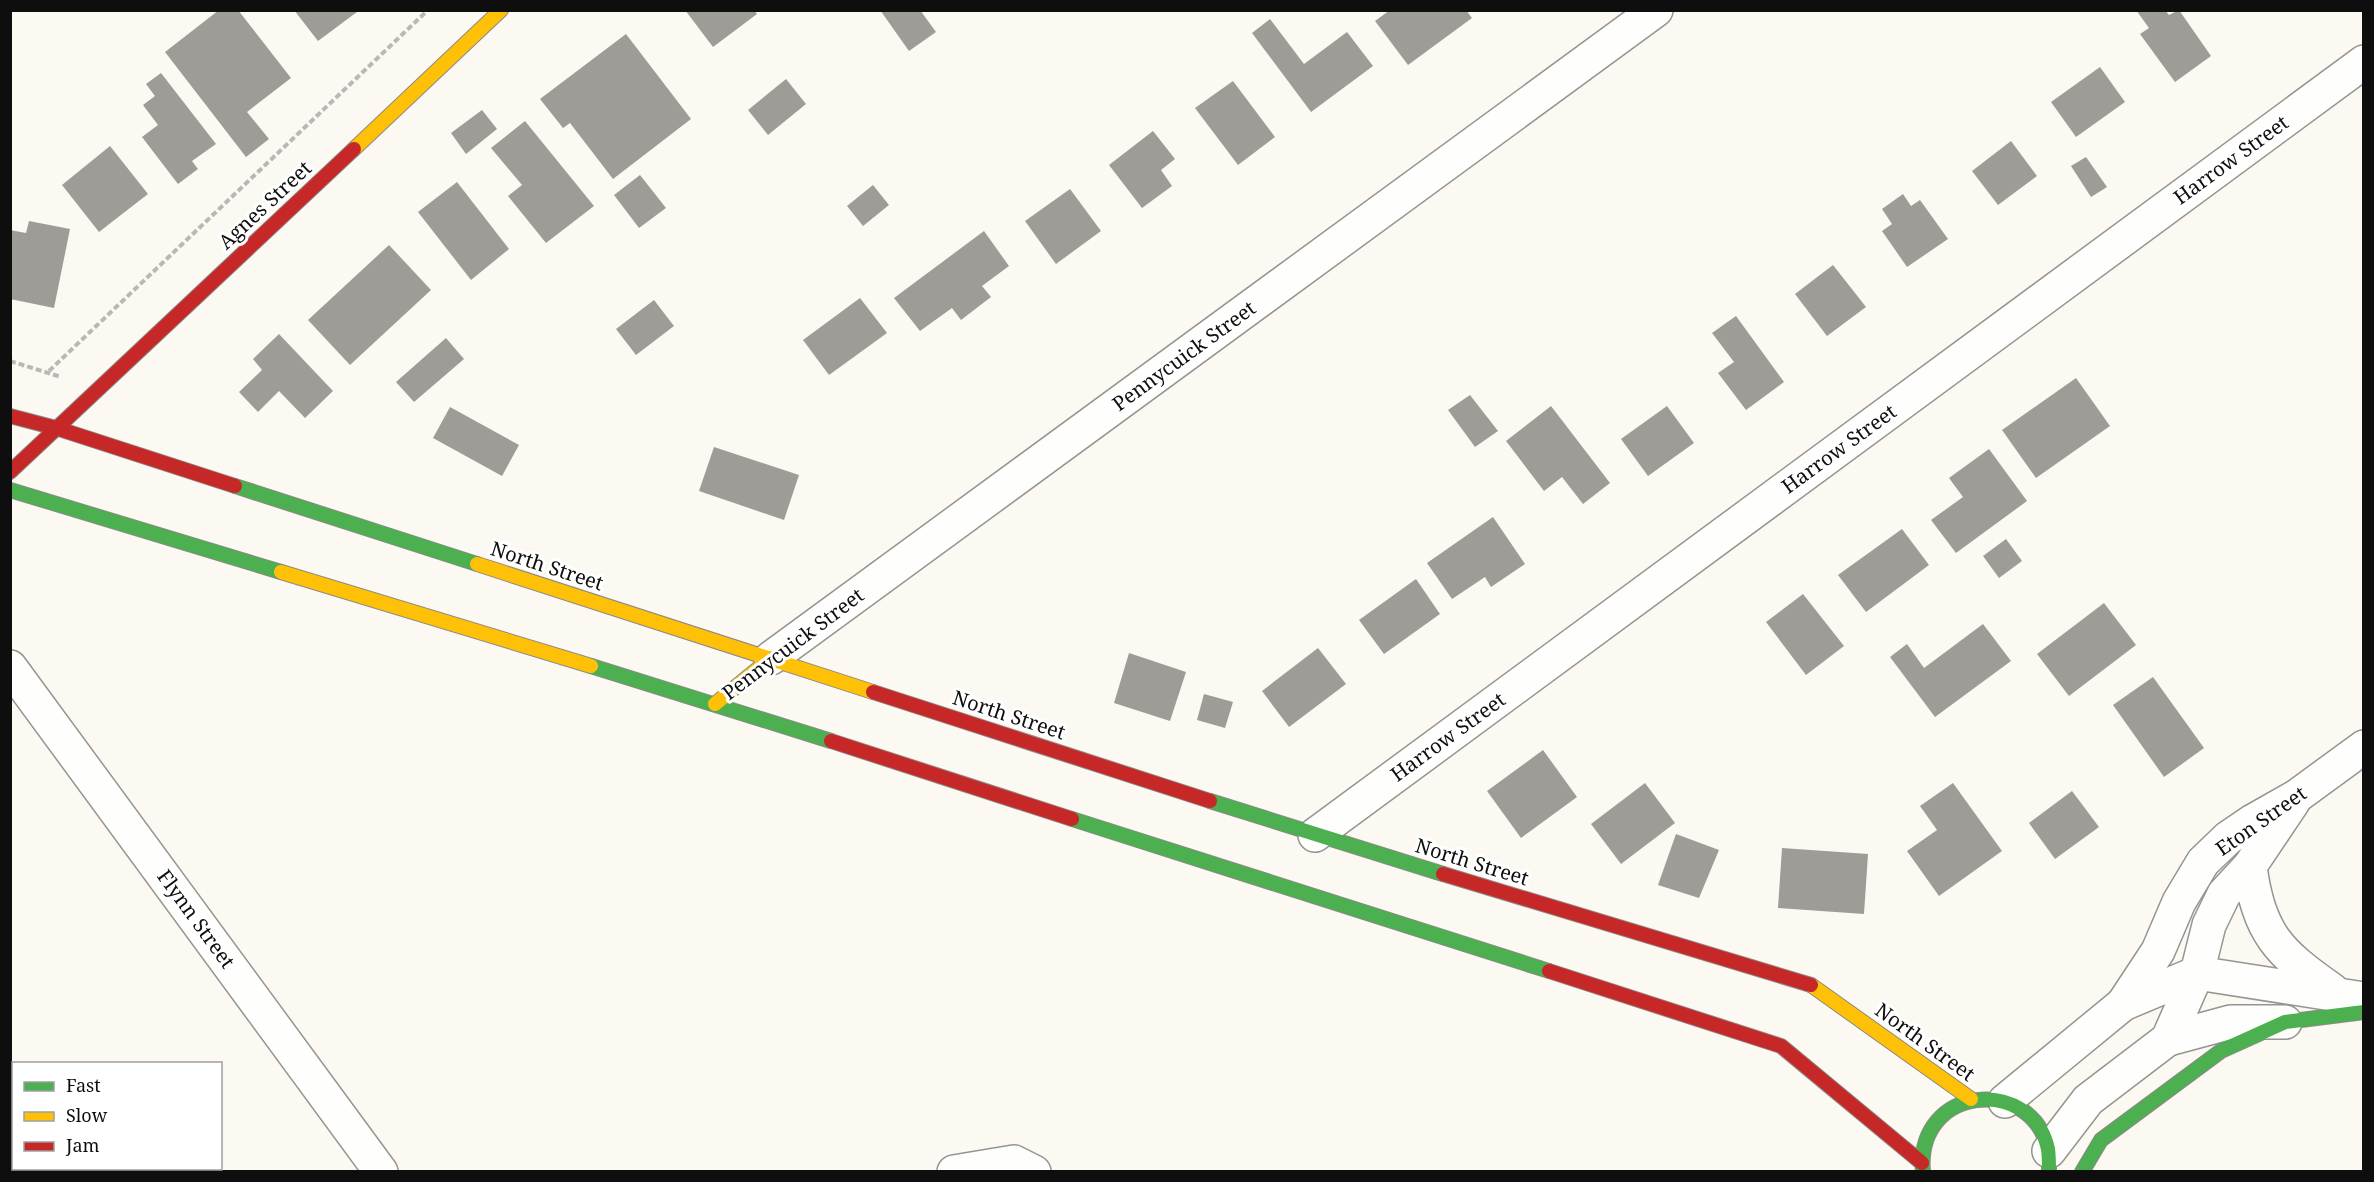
<svg xmlns="http://www.w3.org/2000/svg" width="2374" height="1182" font-family="'Noto Serif',serif">
<style>
.building{fill:#9f9c98}
.lines{fill:none;stroke-linecap:round;stroke-linejoin:round}
.street-casing{stroke:#959491;stroke-width:36}
.fast-casing{stroke:#8b8a87;stroke-width:16}
.slow-casing{stroke:#8b8a87;stroke-width:16}
.jam-casing{stroke:#8b8a87;stroke-width:16}
.path{stroke:#b8b8b6;stroke-width:4;stroke-dasharray:6 3;stroke-linecap:butt}
.street{stroke:#fefefd;stroke-width:33}
.fast{stroke:#4caf50;stroke-width:14}
.slow{stroke:#ffc107;stroke-width:14}
.jam{stroke:#c62828;stroke-width:14}
.labels{text-anchor:middle;stroke-width:6;stroke-linejoin:round;paint-order:stroke}
.street-label{font-size:20px;fill:#0e0e0e;stroke:#fff}
</style>
<rect width="100%" height="100%" fill="#fbf9f2"/>
<g class="building">
<polygon points="219,10 238,10 291,78 247,112 269,139 246,157 165,52"/>
<polygon points="294,10 356,10 357,12 318,41"/>
<polygon points="685,10 754,10 757,14 713,47"/>
<polygon points="880,10 920,10 936,32 909,51"/>
<polygon points="1390,10 1466,10 1472,18 1408,65 1375,21"/>
<polygon points="2136,10 2165,10 2169,15 2179,10 2211,56 2175,82 2140,34 2149,28"/>
<polygon points="1270,19 1304,64 1347,32 1373,66 1311,112 1252,33"/>
<polygon points="626,34 691,119 613,179 570,123 563,128 540,99"/>
<polygon points="2100,67 2125,102 2076,137 2051,102"/>
<polygon points="161,73 216,144 192,161 198,169 178,184 142,137 158,125 143,105 155,96 146,84"/>
<polygon points="786,79 806,104 768,135 748,110"/>
<polygon points="1233,81 1275,137 1238,165 1195,108"/>
<polygon points="482,110 497,129 466,154 451,133"/>
<polygon points="525,121 594,206 546,243 508,196 522,185 491,148"/>
<polygon points="1153,131 1175,159 1161,170 1172,186 1142,208 1109,165"/>
<polygon points="2011,141 2037,176 1998,205 1972,171"/>
<polygon points="110,146 148,194 99,232 62,185"/>
<polygon points="2086,157 2107,187 2091,197 2071,166"/>
<polygon points="640,175 666,208 639,228 614,195"/>
<polygon points="457,182 509,249 471,280 418,212"/>
<polygon points="873,185 889,205 863,226 847,206"/>
<polygon points="1070,189 1101,231 1056,264 1025,221"/>
<polygon points="1903,194 1911,206 1920,200 1948,239 1907,267 1882,231 1892,224 1882,209"/>
<polygon points="29,221 70,229 54,308 10,299 10,230 26,233"/>
<polygon points="984,231 1009,266 982,286 991,297 961,320 952,308 920,331 894,298"/>
<polygon points="389,245 431,290 350,365 308,320"/>
<polygon points="1833,265 1866,307 1827,336 1795,294"/>
<polygon points="860,298 887,333 829,375 803,340"/>
<polygon points="654,300 674,326 636,355 616,329"/>
<polygon points="1736,316 1784,382 1746,410 1718,373 1734,362 1712,333"/>
<polygon points="279,334 333,391 305,418 279,391 258,412 239,392 262,370 253,359"/>
<polygon points="446,338 464,359 414,402 396,382"/>
<polygon points="2076,378 2110,426 2036,478 2002,430"/>
<polygon points="1470,395 1498,431 1475,447 1448,410"/>
<polygon points="1551,406 1610,483 1583,504 1562,477 1544,491 1506,441"/>
<polygon points="1667,406 1694,443 1648,476 1621,439"/>
<polygon points="450,407 519,445 502,476 433,438"/>
<polygon points="714,447 799,475 784,520 699,491"/>
<polygon points="1989,449 2027,501 1956,553 1931,520 1963,497 1949,478"/>
<polygon points="1493,517 1525,564 1491,587 1485,577 1452,599 1427,563"/>
<polygon points="1902,529 1929,565 1866,612 1838,575"/>
<polygon points="2006,539 2022,561 1999,578 1983,556"/>
<polygon points="1416,579 1440,614 1384,654 1359,620"/>
<polygon points="1803,594 1844,646 1806,675 1766,622"/>
<polygon points="2104,603 2136,645 2069,696 2037,654"/>
<polygon points="1983,624 2011,661 1935,717 1890,657 1907,644 1924,668"/>
<polygon points="1318,648 1346,684 1289,727 1262,691"/>
<polygon points="1129,653 1186,672 1170,721 1114,703"/>
<polygon points="2153,677 2204,748 2164,777 2113,705"/>
<polygon points="1204,694 1233,702 1225,728 1197,720"/>
<polygon points="1543,750 1577,797 1521,838 1487,791"/>
<polygon points="1645,783 1675,823 1621,864 1591,824"/>
<polygon points="1953,783 2002,851 1939,896 1907,851 1937,830 1920,806"/>
<polygon points="2072,791 2099,827 2055,859 2029,823"/>
<polygon points="1676,834 1719,850 1699,898 1658,885"/>
<polygon points="1782,848 1868,854 1864,914 1778,908"/>
</g>
<g class="lines">
<g class="street-casing">
<g id="street">
<polyline points="771,658 1656,10"/>
<polyline points="10,667 381,1172"/>
<path d="M2293,802L2250,866C2258,933 2279,953 2332,990"/>
<polyline points="1315,835 2364,62"/>
<polyline points="2123,1004 2158,951 2179,902 2203,862 2228,838 2253,821 2297,796 2364,747"/>
<polyline points="2168,1039 2231,1022 2285,1022"/>
<polyline points="2005,1101 2123,1004 2197,973 2364,999"/>
<polyline points="2049,1151 2088,1100 2168,1039 2197,973 2209,925 2224,894 2250,866"/>
<polyline points="954,1172 1014,1162 1034,1172"/>
</g>
</g>
<g class="fast-casing">
<g id="fast">
<polyline points="235,486 477,564"/>
<polyline points="10,490 281,572"/>
<polyline points="591,666 831,741"/>
<polyline points="1210,801 1443,874"/>
<polyline points="1072,819 1549,971"/>
<path d="M1923,1172C1915,1085 2032,1075 2048,1149C2049,1156 2049,1165 2049,1172"/>
<polyline points="2082,1172 2101,1140 2221,1051 2285,1022 2364,1012"/>
</g>
</g>
<g class="slow-casing">
<g id="slow">
<polyline points="354,149 501,10"/>
<polyline points="477,564 873,692"/>
<polyline points="281,572 591,666"/>
<polyline points="715,704 771,658"/>
<polyline points="1811,985 1971,1099"/>
</g>
</g>
<g class="jam-casing">
<g id="jam">
<polyline points="10,416 56,428 235,486"/>
<polyline points="10,472 354,149"/>
<polyline points="873,692 1210,801"/>
<polyline points="831,741 1072,819"/>
<polyline points="1443,874 1811,985"/>
<polyline points="1549,971 1781,1046 1922,1163"/>
</g>
</g>
<g class="path">
<polyline points="10,361 61,377"/>
<polyline points="49,371 428,10"/>
</g>
<use href="#street" class="street"/>
<use href="#fast" class="fast"/>
<use href="#slow" class="slow"/>
<use href="#jam" class="jam"/>
</g>
<g class="labels">
<g class="street-label">
<text transform="translate(2231 160) rotate(-36)" y="7">Harrow Street</text>
<text transform="translate(265 205) rotate(-43)" y="7">Agnes Street</text>
<text transform="translate(1184 356) rotate(-36)" y="7">Pennycuick Street</text>
<text transform="translate(1839 449) rotate(-36)" y="7">Harrow Street</text>
<text transform="translate(547 566) rotate(18)" y="7">North Street</text>
<text transform="translate(793 644) rotate(-37)" y="7">Pennycuick Street</text>
<text transform="translate(1009 715) rotate(18)" y="7">North Street</text>
<text transform="translate(1448 737) rotate(-36)" y="7">Harrow Street</text>
<text transform="translate(2261 821) rotate(-35)" y="7">Eton Street</text>
<text transform="translate(1472 862) rotate(17)" y="7">North Street</text>
<text transform="translate(196 919) rotate(54)" y="7">Flynn Street</text>
<text transform="translate(1925 1042) rotate(36)" y="7">North Street</text>
</g>
</g>
<rect width="2374" height="1182" fill="none" stroke="#0e0e0e" stroke-width="24"/>
<rect x="12" y="1062" width="210" height="108" fill="#ffffff" stroke="#9f9f9f" stroke-width="1.5"/>
<rect x="24" y="1082" width="30" height="9" fill="#4caf50" stroke="#9f9f9f" stroke-width="1.5"/>
<text x="66" y="1092" font-size="18" fill="#0e0e0e">Fast</text>
<rect x="24" y="1112" width="30" height="9" fill="#ffc107" stroke="#9f9f9f" stroke-width="1.5"/>
<text x="66" y="1122" font-size="18" fill="#0e0e0e">Slow</text>
<rect x="24" y="1142" width="30" height="9" fill="#c62828" stroke="#9f9f9f" stroke-width="1.5"/>
<text x="66" y="1152" font-size="18" fill="#0e0e0e">Jam</text>
</svg>
